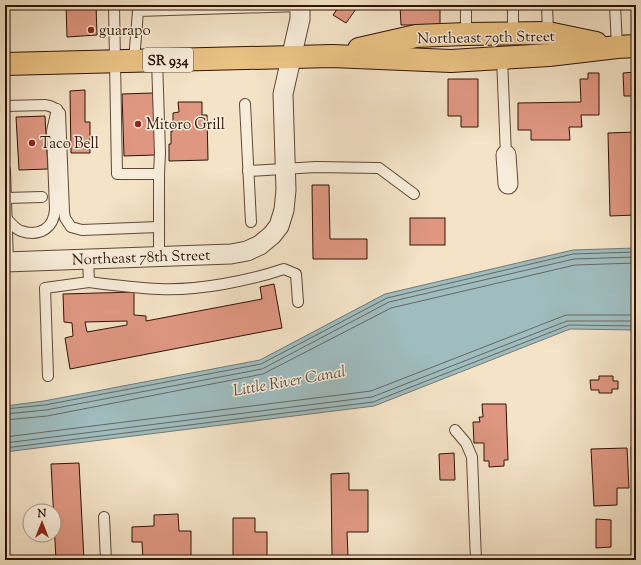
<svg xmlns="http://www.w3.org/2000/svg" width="641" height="565" font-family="'Sorts Mill Goudy',serif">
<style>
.water{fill:#9fbcbe;stroke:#727974}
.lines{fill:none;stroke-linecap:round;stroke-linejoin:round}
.shore{stroke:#666862;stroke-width:1}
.building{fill:#df9782;stroke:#2e1406;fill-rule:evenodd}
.lane-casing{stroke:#604836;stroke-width:12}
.street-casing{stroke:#604836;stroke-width:21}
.primary-casing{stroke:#2e1406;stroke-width:24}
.lane{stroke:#f8eddb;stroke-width:10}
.street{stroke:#f8eddb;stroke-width:19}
.primary{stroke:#eac284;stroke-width:22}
.poi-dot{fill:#8f2418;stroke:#f8eddb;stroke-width:1.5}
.labels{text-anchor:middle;stroke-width:3;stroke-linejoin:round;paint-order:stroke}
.shield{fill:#f8eddb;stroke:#6b5546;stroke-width:1}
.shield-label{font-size:14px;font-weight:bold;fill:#2e1406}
.poi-label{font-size:15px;fill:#2e1406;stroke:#f8eddb;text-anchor:start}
.street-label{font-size:15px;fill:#2e1406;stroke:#f8eddb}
.water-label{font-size:16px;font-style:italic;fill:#564f46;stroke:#f8eddb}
</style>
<rect width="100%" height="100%" fill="#f4e3c7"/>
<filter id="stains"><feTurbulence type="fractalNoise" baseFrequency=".005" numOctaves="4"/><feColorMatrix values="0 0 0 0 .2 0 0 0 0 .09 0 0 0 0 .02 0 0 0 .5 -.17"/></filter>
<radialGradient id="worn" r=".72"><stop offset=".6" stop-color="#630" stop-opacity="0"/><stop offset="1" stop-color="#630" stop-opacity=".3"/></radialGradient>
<polygon class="water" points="636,248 636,330 570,329 374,406 5,452 5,406 44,401 260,360 385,294 573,250"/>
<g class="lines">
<g class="shore">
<polyline points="5,409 45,405 261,364 387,298 573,254 636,252"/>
<polyline points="5,414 46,410 262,369 389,302 574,259 636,257"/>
<polyline points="5,420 47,416 263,374 391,308 575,265 636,263"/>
<polyline points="5,437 371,391 566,315 636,315"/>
<polyline points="5,443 372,397 567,321 636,321"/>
<polyline points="5,448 373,402 569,325 636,326"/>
</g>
</g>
<g class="building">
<polygon points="66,5 96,5 97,35 67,37"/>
<polygon points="340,5 349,5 356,9 346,23 333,15"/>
<polygon points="400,5 440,5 440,25 401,25"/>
<polygon points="636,72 636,96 624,96 623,73"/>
<polygon points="588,73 599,73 599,115 581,115 582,127 569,127 570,140 531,140 531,130 518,130 518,103 581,102 580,79 588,79"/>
<polygon points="448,79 478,79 478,127 461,127 461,116 448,116"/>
<polygon points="85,90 85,122 90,122 90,153 71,153 70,91"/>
<polygon points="153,93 155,155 124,156 122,94"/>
<polygon points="178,102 202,102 202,115 207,115 208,160 169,161 169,144 171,144 171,131 173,131 173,113 179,112"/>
<polygon points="45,116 48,169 19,170 16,117"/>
<polygon points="636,132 636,215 610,216 608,133"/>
<polygon points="312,185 329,185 330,239 367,239 367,259 313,259"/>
<rect x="410" y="218" width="35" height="27"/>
<path d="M274,284L282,328L70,369L65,338L73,336L72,323L64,322L63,294L134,292V315L146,316V321L262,299L260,287ZM127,321V325L87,332L85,322Z"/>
<polygon points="599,376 613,376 613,381 618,381 618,389 612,389 612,393 599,393 599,390 591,390 590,380 599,380"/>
<polygon points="482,404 506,404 508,460 504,460 504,466 489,467 489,461 484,461 484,443 474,443 473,422 480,422 479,417 483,417"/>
<polygon points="631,447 636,447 636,487 632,487"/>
<polygon points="627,448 629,488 617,488 617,505 594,506 591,449"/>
<polygon points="454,453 455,480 440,480 439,454"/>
<polygon points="79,463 84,560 56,560 51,464"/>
<polygon points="349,473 349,490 368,490 368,532 347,532 348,556 332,556 331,474"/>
<polygon points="178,514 179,531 191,531 191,560 143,560 142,542 132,542 132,527 154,526 154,515"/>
<polygon points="233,518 255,518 255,532 267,532 267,560 206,560 206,559 233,559"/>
<polygon points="596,519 611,520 611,547 596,548"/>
</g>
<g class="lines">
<g class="lane-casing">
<g id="lane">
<polyline points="114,5 117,174 159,174 159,256"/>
<polyline points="466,5 466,34"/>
<polyline points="513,5 513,34"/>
<polyline points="547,5 548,33"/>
<polyline points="615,5 617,47"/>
<polyline points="502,58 506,155"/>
<polyline points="157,60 160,153 159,174"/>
<polyline points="134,61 138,11 300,6"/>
<polyline points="245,104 251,222"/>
<path d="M5,106L45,105C52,106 56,108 60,113L64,212L65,218L71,227L82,230L158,227"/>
<polyline points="5,170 8,262"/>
<polyline points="248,171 316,167 379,168 414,194"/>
<polyline points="6,198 42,197"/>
<path d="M6,218C11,223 15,229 21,231C40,237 54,228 55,209L52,131L57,109"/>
<path d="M89,282C112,285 135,288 159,289C197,291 248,281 284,269L296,274L298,302"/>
<polyline points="48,376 45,288 89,282 88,259"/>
<polyline points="455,430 466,443 472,457 476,560"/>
<polyline points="104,517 106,560"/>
</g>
</g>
<g class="street-casing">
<g id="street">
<polyline points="506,155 508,184"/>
<polyline points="5,262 231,254 247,251 260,245 272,235 279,226 284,210 286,190 283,94 300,19 300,5"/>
</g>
</g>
<g class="primary-casing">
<g id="primary">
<polyline points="359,49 416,36 466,34 548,33 596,43"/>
<polyline points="5,64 332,56 451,61 549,55 617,47 636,46"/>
</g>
</g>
<use href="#lane" class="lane"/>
<use href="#street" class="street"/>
<use href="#primary" class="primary"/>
</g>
<g class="poi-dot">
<circle cx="91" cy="30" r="4"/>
<circle cx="138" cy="124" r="4"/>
<circle cx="32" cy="143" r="4"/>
</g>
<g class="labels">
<rect class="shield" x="143" y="48" width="50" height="24" rx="3"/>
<g class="shield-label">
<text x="168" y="65">SR 934</text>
</g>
<g class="poi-label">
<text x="99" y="35">guarapo</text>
<text x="146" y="129">Mitoro Grill</text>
<text x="40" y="148">Taco Bell</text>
</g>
<g class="street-label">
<text transform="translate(486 37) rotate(-1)" y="5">Northeast 79th Street</text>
<text transform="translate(141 257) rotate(-2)" y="5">Northeast 78th Street</text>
</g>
<g class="water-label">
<text transform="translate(289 380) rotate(-10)" y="6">Little River Canal</text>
</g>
</g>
<rect width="641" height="565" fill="none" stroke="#f4e3c7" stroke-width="20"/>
<rect x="6" y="6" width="629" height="553" fill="none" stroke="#2e1406" stroke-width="2"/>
<rect x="10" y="10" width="621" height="545" fill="none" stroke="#2e1406"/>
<g transform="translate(42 523)"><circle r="19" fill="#f8eddb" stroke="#a79686"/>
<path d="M0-3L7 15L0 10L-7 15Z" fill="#8f2418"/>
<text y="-6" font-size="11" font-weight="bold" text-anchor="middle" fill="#2e1406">N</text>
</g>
<rect width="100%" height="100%" filter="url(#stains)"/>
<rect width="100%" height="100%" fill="url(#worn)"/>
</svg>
